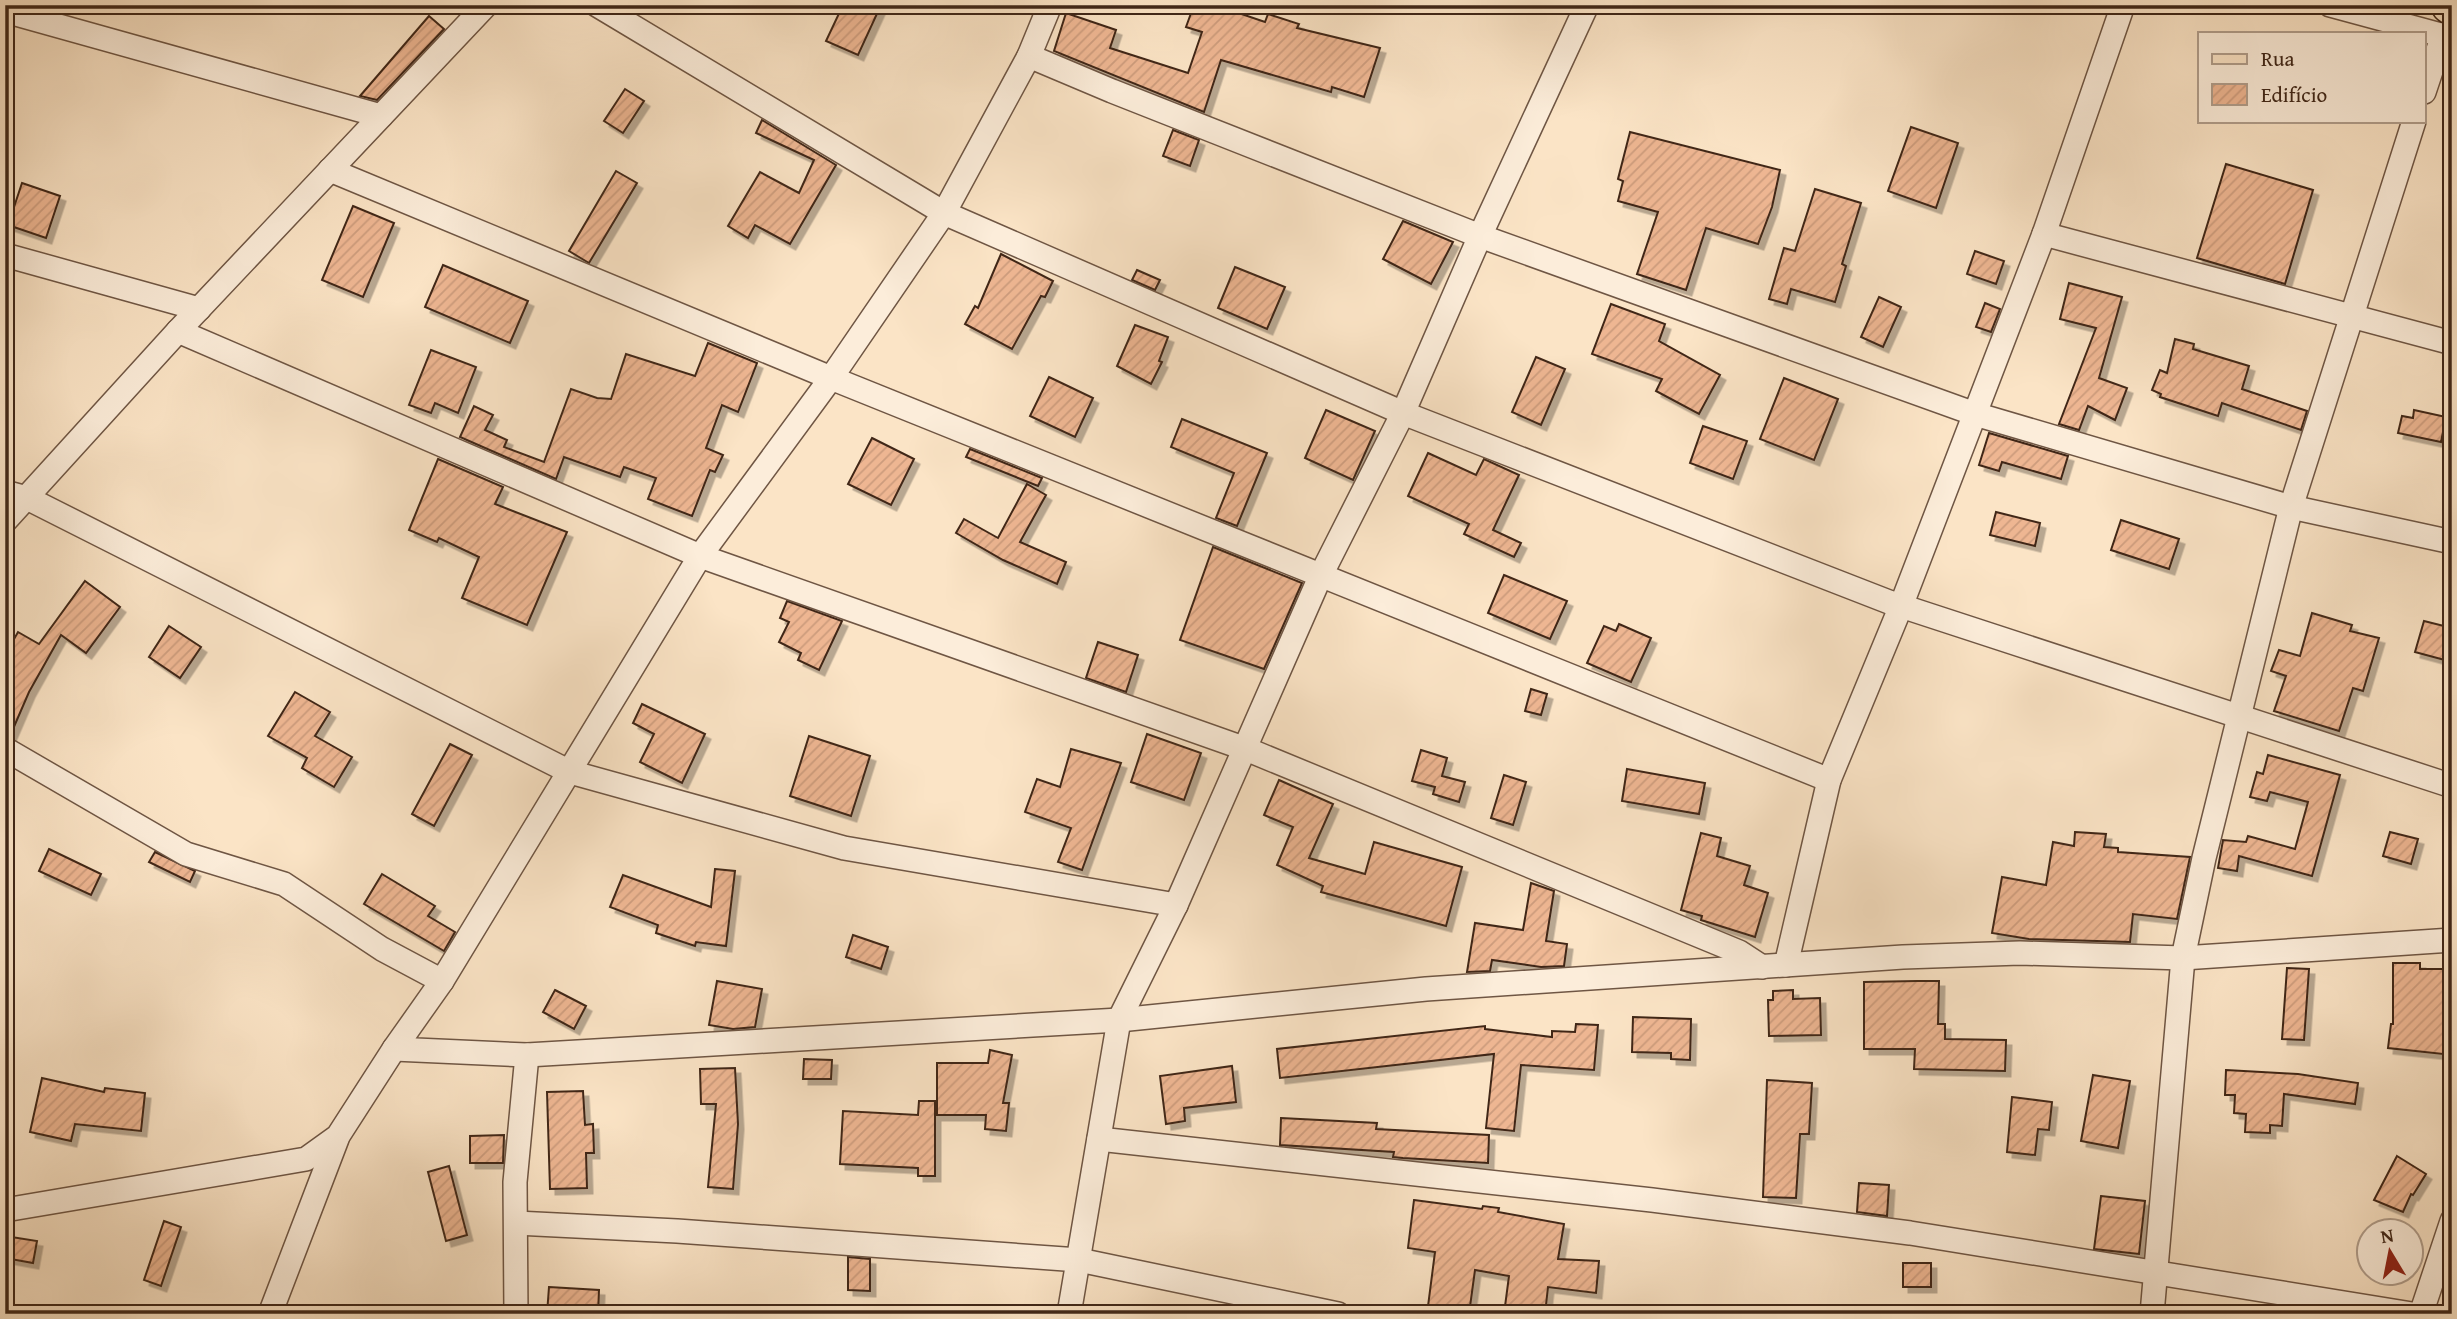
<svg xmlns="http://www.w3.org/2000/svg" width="2457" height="1319" font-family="'Gentium Book Plus',serif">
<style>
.building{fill:url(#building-hatch);stroke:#402718;stroke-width:2;filter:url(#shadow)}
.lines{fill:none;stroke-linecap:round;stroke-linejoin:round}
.minor-casing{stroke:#6f5644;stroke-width:26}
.primary-casing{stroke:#402718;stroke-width:40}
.minor{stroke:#fcedda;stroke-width:23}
.primary{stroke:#fbe4c6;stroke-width:37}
</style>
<defs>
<pattern id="building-hatch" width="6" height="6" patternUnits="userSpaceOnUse" patternTransform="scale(1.75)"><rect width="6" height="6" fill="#eeb692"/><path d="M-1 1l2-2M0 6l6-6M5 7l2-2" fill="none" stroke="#cd9c7d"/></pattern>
<filter id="shadow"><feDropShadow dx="5.5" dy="5.5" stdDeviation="0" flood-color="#0004"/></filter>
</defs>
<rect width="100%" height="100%" fill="#fbe4c6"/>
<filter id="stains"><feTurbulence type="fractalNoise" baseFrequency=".00286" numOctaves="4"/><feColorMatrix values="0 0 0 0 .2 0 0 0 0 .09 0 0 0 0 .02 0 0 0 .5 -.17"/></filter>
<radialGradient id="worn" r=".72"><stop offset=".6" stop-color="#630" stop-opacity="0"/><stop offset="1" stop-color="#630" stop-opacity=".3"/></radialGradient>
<g class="building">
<polygon points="843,5 881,5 858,55 826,41"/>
<polygon points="1194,5 1215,5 1265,22 1268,14 1299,24 1297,28 1380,48 1364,97 1332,87 1331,92 1221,60 1204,112 1054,51 1066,13 1116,30 1110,48 1188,73 1202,32 1186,27"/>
<polygon points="429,16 444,29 377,100 360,96"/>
<polygon points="625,89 644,101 623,133 604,121"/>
<polygon points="762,120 836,165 790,244 755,225 748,238 728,226 760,172 799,193 814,160 756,133"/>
<polygon points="1911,127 1958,143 1936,208 1888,191"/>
<polygon points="1173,130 1199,140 1190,166 1163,156"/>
<polygon points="1630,132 1780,170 1772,207 1758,244 1706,228 1686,290 1637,274 1658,212 1618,201 1623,181 1618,179"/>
<polygon points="2226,164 2313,190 2285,284 2197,258"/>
<polygon points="616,171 637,183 589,263 569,251"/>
<polygon points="22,183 60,196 46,238 8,225"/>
<polygon points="1815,189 1861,203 1842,264 1846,266 1835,302 1791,289 1787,304 1769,299 1784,248 1795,251"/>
<polygon points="353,206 394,223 363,297 322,280"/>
<polygon points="1403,221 1453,242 1431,284 1383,259"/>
<polygon points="1975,251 2004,261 1996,284 1967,274"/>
<polygon points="1001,254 1053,281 1045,297 1041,296 1012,349 965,324 975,306 978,308"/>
<polygon points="443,265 528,301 510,343 425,307"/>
<polygon points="1235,267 1285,287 1267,329 1218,308"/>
<polygon points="1137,270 1160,280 1155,290 1132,280"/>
<polygon points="2069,283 2122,297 2099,378 2127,388 2115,420 2088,406 2079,430 2059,424 2096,328 2060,319"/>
<polygon points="1879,297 1901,307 1883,347 1861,337"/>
<polygon points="1985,303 2000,309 1991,332 1976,327"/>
<polygon points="1611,304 1665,324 1659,341 1720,375 1699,414 1656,391 1662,379 1592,354"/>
<polygon points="1135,325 1168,337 1159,361 1162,362 1151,384 1117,366"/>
<polygon points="2175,339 2194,344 2193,349 2249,366 2242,389 2307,411 2301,430 2222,403 2218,416 2160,397 2161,394 2152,390 2160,370 2167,373"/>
<polygon points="708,343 757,363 738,412 722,405 706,448 723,455 715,472 710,470 692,516 648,499 656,478 624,467 620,477 564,457 556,479 460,437 474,406 493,415 485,430 507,440 504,447 544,462 571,389 597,398 611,399 626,354 695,376"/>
<polygon points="431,350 476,367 458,413 435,403 431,413 409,405"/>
<polygon points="1536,357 1565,369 1541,425 1512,412"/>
<polygon points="1049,377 1093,398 1075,437 1030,416"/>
<polygon points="1784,378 1838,399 1814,460 1760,439"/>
<polygon points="1326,410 1375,431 1353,480 1305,458"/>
<polygon points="2414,410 2446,417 2441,442 2398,433 2402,416 2413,418"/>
<polygon points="1182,419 1267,453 1237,526 1216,518 1234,473 1171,447"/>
<polygon points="1703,426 1747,441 1733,479 1690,463"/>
<polygon points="1989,433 2068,456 2061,479 2002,462 1999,471 1979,465"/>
<polygon points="872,438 914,459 891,505 848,484"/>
<polygon points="970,449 1042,478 1038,486 966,457"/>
<polygon points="1428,453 1476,475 1484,459 1519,475 1493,530 1521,543 1514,557 1464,534 1469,524 1408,496"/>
<polygon points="438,459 503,487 495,504 567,532 527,625 462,598 479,557 439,538 437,542 409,530"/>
<polygon points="1027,484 1046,495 1020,542 1066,562 1057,584 1003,560 956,533 964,519 998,538"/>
<polygon points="1996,512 2040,523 2035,546 1990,535"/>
<polygon points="2121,520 2179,539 2169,569 2111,550"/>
<polygon points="1213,547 1302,583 1264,669 1180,640"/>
<polygon points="1504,575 1567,601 1550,639 1488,613"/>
<polygon points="85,581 120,607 86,653 61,635 29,692 10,736 5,735 5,655 18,632 39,644"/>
<polygon points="787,601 842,621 819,670 798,660 801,653 779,642 789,622 780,618"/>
<polygon points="2312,613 2352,625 2350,631 2379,638 2363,691 2353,688 2339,731 2274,711 2286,676 2271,671 2279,650 2300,656"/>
<polygon points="2424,621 2452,628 2452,662 2415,652"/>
<polygon points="1619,624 1651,638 1631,682 1587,663 1604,626 1616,631"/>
<polygon points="169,626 201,647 180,678 149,657"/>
<polygon points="1098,642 1138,655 1126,692 1086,678"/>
<polygon points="1531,689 1547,694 1541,715 1525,711"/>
<polygon points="295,692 330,712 315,736 352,757 334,787 302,768 307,758 268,736"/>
<polygon points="642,704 705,734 682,783 640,762 654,734 633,723"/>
<polygon points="1147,734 1201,753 1184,800 1131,782"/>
<polygon points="809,736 870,756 851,816 790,796"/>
<polygon points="450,744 472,755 434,826 412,814"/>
<polygon points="1071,749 1121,763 1082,870 1058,862 1071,828 1025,812 1037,779 1060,787"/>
<polygon points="1421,750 1447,758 1442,776 1465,782 1459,802 1433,794 1435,787 1412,781"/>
<polygon points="2268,755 2340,775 2312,876 2239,856 2237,871 2218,868 2223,840 2246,842 2248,836 2295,849 2308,802 2270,792 2267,801 2250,797 2257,772 2263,774"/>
<polygon points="1627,769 1705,783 1699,814 1622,801"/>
<polygon points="1504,775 1526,782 1513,825 1491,818"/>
<polygon points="1279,780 1333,804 1309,858 1365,874 1374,842 1462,867 1446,926 1321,892 1323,886 1277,865 1293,827 1264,815"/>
<polygon points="2075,832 2106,834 2104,847 2118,848 2118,852 2190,857 2177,919 2133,914 2130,942 2029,939 1992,933 2002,877 2046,885 2053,842 2074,846"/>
<polygon points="2390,832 2418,839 2411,864 2383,856"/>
<polygon points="1701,833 1721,838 1717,856 1750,866 1744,885 1768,893 1755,937 1701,920 1702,916 1681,910"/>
<polygon points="49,849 101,874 91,895 39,871"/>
<polygon points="155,852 195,871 190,882 149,862"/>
<polygon points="715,869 735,871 726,946 696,942 695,946 656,933 658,925 610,907 623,875 711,907"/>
<polygon points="382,874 435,906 428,916 455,932 444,951 364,904"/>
<polygon points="1531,883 1554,891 1546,941 1567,944 1564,966 1541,967 1492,960 1490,971 1467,972 1475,923 1523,930"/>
<polygon points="853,935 888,947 881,969 846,957"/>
<polygon points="2393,963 2420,963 2420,969 2452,969 2452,1014 2448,1014 2443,1054 2388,1048 2391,1024 2393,1024"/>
<polygon points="2287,968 2309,969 2304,1040 2282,1039"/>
<polygon points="717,981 762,989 755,1027 733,1029 709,1025"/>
<polygon points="1917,981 1939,981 1938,1024 1945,1024 1945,1039 2006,1040 2005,1071 1914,1069 1915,1049 1864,1049 1864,982"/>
<polygon points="555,990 586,1006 574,1029 543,1012"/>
<polygon points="1793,990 1793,999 1820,998 1821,1035 1769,1036 1768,1000 1773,1000 1773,991"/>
<polygon points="1633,1017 1691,1019 1690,1060 1671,1059 1671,1053 1632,1052"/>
<polygon points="1576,1024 1598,1025 1594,1070 1521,1065 1514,1131 1486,1128 1494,1054 1280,1078 1277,1049 1485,1026 1485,1029 1552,1037 1552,1031 1575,1032"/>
<polygon points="990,1050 1012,1055 1003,1103 1009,1103 1006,1131 985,1129 986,1115 937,1115 937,1063 988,1063"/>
<polygon points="804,1059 832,1060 831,1079 803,1079"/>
<polygon points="1232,1066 1236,1102 1184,1108 1185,1121 1166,1124 1160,1076"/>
<polygon points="735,1068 738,1124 733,1189 708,1187 716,1104 701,1104 700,1069"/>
<polygon points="2226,1070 2298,1074 2358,1083 2355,1104 2284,1094 2282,1126 2270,1125 2270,1133 2245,1132 2246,1114 2234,1113 2235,1095 2225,1095"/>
<polygon points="2093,1075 2130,1081 2118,1148 2081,1141"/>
<polygon points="42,1078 104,1092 105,1088 145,1093 141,1131 75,1124 71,1141 30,1132"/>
<polygon points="1767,1080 1812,1083 1809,1134 1800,1134 1796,1198 1763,1197"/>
<polygon points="583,1091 585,1125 593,1124 594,1153 586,1153 587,1188 550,1189 547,1092"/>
<polygon points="2012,1097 2052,1102 2049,1130 2038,1129 2035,1155 2007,1152"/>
<polygon points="919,1101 935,1101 935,1176 918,1176 918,1168 840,1164 843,1111 918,1115"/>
<polygon points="1281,1118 1377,1123 1376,1129 1489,1135 1488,1163 1403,1158 1393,1157 1394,1152 1280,1145"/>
<polygon points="504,1135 503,1163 470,1163 470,1136"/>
<polygon points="2397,1156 2426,1174 2413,1195 2411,1194 2403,1212 2374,1200"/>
<polygon points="449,1166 467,1235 446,1241 428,1172"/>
<polygon points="1859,1183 1889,1185 1887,1216 1857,1212"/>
<polygon points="2101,1196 2145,1201 2139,1254 2094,1249"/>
<polygon points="1414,1200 1482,1209 1483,1206 1499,1208 1498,1212 1564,1224 1558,1259 1599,1261 1596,1293 1548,1287 1545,1314 1504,1314 1509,1276 1475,1270 1469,1314 1427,1314 1435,1252 1408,1248"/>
<polygon points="164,1221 181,1227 161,1286 144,1280"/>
<polygon points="5,1236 37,1241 33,1263 5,1258"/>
<polygon points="848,1257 870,1259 870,1291 848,1290"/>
<rect x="1903" y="1263" width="28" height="24"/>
<polygon points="549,1287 599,1290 598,1314 547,1314"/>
</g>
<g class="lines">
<g class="minor-casing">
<g id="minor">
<polyline points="597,5 944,213 1403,413 1889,602 2452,786"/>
<polyline points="1050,5 1029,56 944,213 831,378 1829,780"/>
<polyline points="2330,5 2452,38"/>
<polyline points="5,11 381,116"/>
<polyline points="1029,56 1112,91 1480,236 1975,414 2291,507 2452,542"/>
<polyline points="2424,92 2443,35"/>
<polyline points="330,170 831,378 700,556 442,981 394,1049 527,1055 1119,1020 1426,989 1903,957 2020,953 2183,958 2452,940"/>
<polyline points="2044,234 2452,343"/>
<polyline points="5,255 199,309"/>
<polyline points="178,331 700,556 1246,749 1739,952 1762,967"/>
<polyline points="5,492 27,498 570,772 844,848 1176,905"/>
<polyline points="5,521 178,331 486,5"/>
<polyline points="5,749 186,854 284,884 382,949 442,981"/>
<polyline points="1786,965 1829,780 1901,606 2044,234 2123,5"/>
<polyline points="1099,1139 1652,1200 1910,1233 2412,1314"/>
<polyline points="5,1210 306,1159 338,1136 394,1049"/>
<polyline points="516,1223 677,1231 1079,1260 1338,1314"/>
<polyline points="270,1314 337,1139"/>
<polyline points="516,1314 515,1182 527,1055"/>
<polyline points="1069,1314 1119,1020 1176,905 1320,577 1403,413 1480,236 1587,5"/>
<polyline points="2152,1314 2183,958 2204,858 2291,507 2414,121"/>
<polyline points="2421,1314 2452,1221"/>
</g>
</g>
<g class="primary-casing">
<polyline id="primary" points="2450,5 2452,6"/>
</g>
<use href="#minor" class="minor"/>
<use href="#primary" class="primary"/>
</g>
<rect width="2457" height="1319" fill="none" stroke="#fbe4c6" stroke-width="28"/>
<rect x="7" y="7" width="2443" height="1305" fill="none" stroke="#402718" stroke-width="3.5"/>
<rect x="14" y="14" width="2429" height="1291" fill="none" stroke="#402718" stroke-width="2"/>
<rect x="2198" y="32" width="228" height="91" fill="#fcedda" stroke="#b19e8c" stroke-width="2"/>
<rect x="2212" y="54" width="35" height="10" fill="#fbe4c6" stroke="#b19e8c" stroke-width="2"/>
<text x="2261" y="66" font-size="21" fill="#402718">Rua</text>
<rect x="2212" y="84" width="35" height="21" fill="url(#building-hatch)" stroke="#b19e8c" stroke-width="2"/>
<text x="2261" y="102" font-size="21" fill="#402718">Edifício</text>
<g transform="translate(2390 1252) rotate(350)"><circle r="33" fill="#fcedda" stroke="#b19e8c" stroke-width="2"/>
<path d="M0-5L12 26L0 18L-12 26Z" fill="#8f2418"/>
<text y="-10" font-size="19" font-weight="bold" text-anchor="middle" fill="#402718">N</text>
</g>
<rect width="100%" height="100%" filter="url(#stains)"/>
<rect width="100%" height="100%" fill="url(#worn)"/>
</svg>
